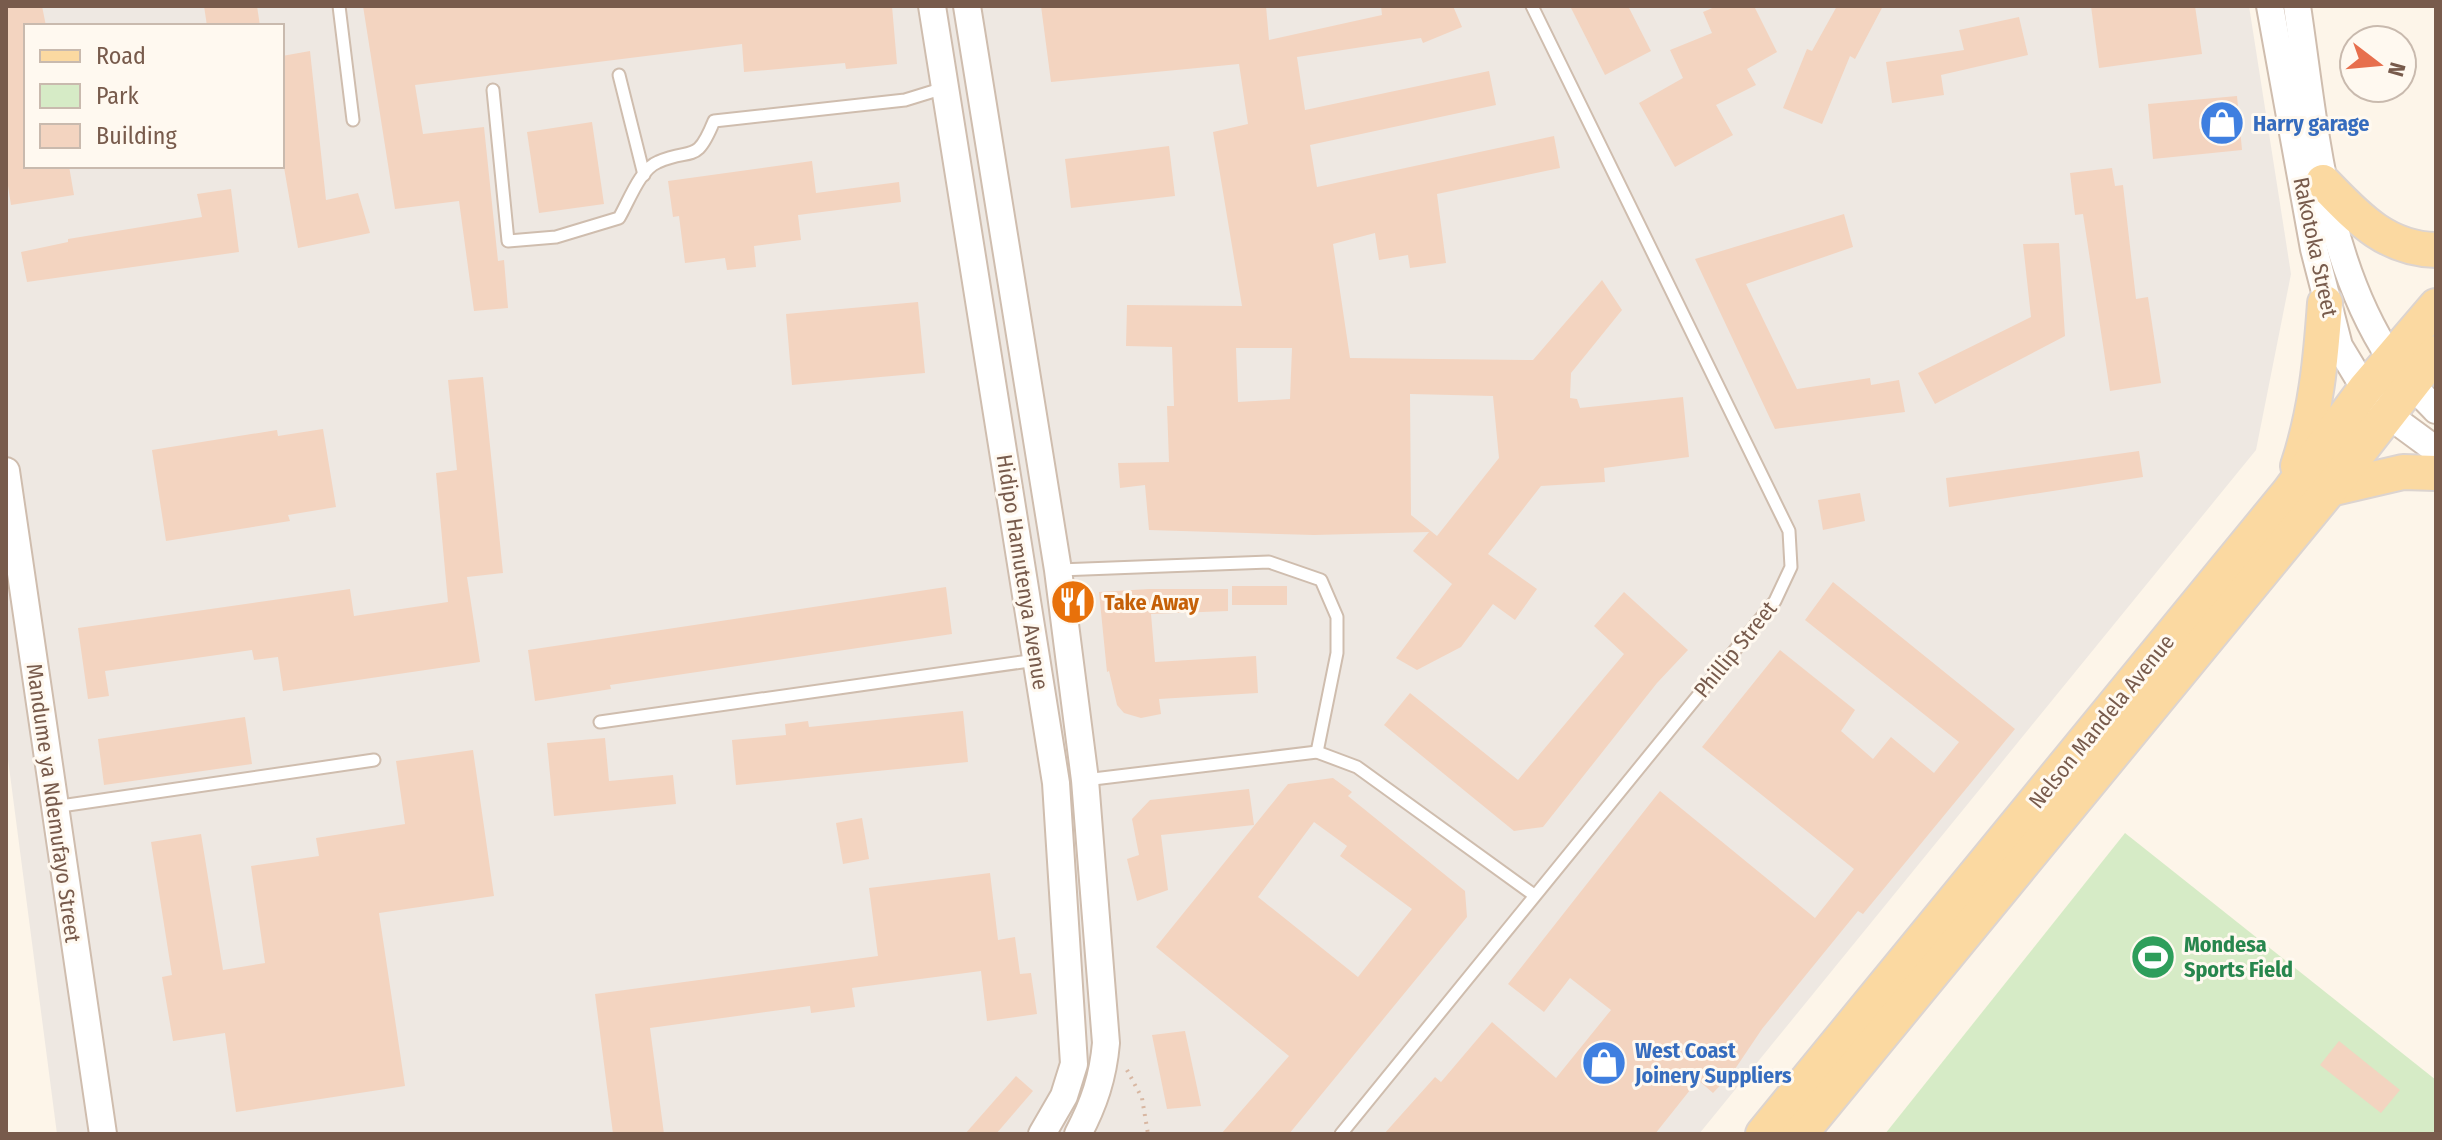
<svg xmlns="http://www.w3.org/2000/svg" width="2442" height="1140" font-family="'Fira Sans Condensed',sans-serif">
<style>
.industrial{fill:#eee8e2;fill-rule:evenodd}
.green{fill:#d6ebc6}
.building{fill:#f3d4c0;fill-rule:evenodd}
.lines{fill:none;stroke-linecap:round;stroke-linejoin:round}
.service-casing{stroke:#cfbdae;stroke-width:15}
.tertiary-casing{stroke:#cfbdae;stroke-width:30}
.primary-casing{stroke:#dcd4d0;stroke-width:38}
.path{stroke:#d8b7a2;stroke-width:4;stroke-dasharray:2 6;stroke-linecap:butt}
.service{stroke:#fff;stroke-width:11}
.tertiary{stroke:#fff;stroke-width:26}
.primary{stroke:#fbd9a1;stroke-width:34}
.labels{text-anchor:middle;stroke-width:6;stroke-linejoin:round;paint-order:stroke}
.shop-label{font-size:22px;font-weight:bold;fill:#366cbe;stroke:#fff9f0;text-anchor:start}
.street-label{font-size:22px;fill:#785b4c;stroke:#fff9f0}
.food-label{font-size:22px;font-weight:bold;fill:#c56008;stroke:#fff9f0;text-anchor:start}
.leisure-label{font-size:22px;font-weight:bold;fill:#27864d;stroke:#fff9f0;text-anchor:start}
</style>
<rect width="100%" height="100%" fill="#fdf5e9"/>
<path class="industrial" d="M6,6H2249L2291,274L2256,450L1699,1134H57L6,744ZM26,26H282V166H26Z"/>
<polygon class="green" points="2125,833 2436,1080 2436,1134 1885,1134"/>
<g class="building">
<polygon points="6,6 42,6 46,26 26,26 26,166 69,166 74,195 11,205 6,173"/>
<polygon points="204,6 257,6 260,26 207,26"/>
<polygon points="363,6 892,6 897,64 846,69 845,63 744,72 742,44 415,85 423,134 484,127 498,261 504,260 508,308 474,311 459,201 395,209"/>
<path d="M1041,6H1266L1269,40L1382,15L1381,6H1453L1462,27L1423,43L1421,38L1297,57L1305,110L1489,71L1496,105L1310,145L1317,187L1554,136L1560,168L1437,194L1446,263L1410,268L1408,255L1379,260L1375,233L1333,244L1350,358L1533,360L1602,280L1622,310L1571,373L1570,398L1577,399L1580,408L1683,397L1689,457L1604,468L1605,482L1541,486L1488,554L1537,589L1515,620L1493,604L1461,647L1417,670L1396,658L1452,584L1413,551L1429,532L1314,535L1149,530L1145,485L1120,488L1118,463L1169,462L1167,406H1174L1172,347L1126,346L1127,305L1242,306L1213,132L1248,124L1239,64L1051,82ZM1236,348H1292L1290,399L1238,402ZM1410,394L1493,396L1499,458L1437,536L1411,515Z"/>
<polygon points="1570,6 1628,6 1651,51 1605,75"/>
<polygon points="1717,6 1754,6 1777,52 1747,69 1756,85 1716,105 1733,135 1675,167 1639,103 1683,78 1670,50 1712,33 1703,12"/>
<polygon points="1837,6 1883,6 1855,59 1850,56 1822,124 1783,108 1807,49 1812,51"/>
<polygon points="2091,6 2195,6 2202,54 2099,68"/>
<polygon points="2019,17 2028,55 1941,75 1944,95 1892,103 1886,62 1964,50 1959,30"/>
<polygon points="310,51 326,200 358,193 370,233 298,248 282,156 282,56"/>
<polygon points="2237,96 2242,150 2153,159 2148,104"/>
<polygon points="592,122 604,204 539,213 527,132"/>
<polygon points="1169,146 1175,196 1071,208 1065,159"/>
<polygon points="812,161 816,193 899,182 901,202 798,215 801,240 754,246 756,267 727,270 725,258 685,263 679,216 673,217 668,181"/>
<polygon points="2112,168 2115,186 2123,185 2136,299 2148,297 2161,383 2110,391 2083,214 2075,215 2070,173"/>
<polygon points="231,189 239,252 27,282 21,252 68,242 68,239 202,217 197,194"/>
<polygon points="1844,214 1853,247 1746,284 1797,389 1870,378 1871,385 1899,380 1905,412 1775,429 1695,259"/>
<polygon points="2059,243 2065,336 1935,404 1918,373 2031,317 2023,244"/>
<polygon points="918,302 925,373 792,385 786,314"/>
<polygon points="483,377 503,573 467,577 480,662 283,691 278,657 254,660 252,650 105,671 109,696 88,699 78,628 350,589 354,616 448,602 436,473 457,470 448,380"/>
<polygon points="323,429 336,507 288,515 290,521 166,541 152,450 277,430 278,436"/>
<polygon points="2139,451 2143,477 1949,507 1946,478"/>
<polygon points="1860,493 1865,521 1823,530 1818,500"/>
<polygon points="1833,582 2015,729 1970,784 1863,914 1858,911 1762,1029 1733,1072 1713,1093 1698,1080 1655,1134 1384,1134 1435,1077 1441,1082 1492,1022 1556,1078 1611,1010 1570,978 1544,1012 1508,984 1660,791 1815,918 1854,869 1702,747 1780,650 1855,710 1841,731 1873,759 1891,737 1934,773 1959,742 1805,620"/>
<rect x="1232" y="586" width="55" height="19"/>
<polygon points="946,587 952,634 610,685 611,689 535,701 528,650"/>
<polygon points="1149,589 1228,589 1228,611 1151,614 1155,662 1256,656 1258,693 1159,699 1161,714 1141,718 1124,713 1117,705 1109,671 1107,672 1099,592"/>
<polygon points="1624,592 1688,650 1657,683 1543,827 1514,831 1384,725 1410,693 1518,780 1624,654 1594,626"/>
<polygon points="963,711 968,762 736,785 732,740 786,735 785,724 808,721 809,727"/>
<polygon points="245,717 252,764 104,785 98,739"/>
<polygon points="605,738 609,781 673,775 676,804 554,816 547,743"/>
<polygon points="473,750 494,896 379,913 405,1086 236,1112 225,1033 173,1041 162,977 172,975 151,842 201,834 223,970 265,963 251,866 319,856 316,838 405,824 396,761"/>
<path d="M1333,778L1352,792L1348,796L1465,891L1467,917L1289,1134H1221L1289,1056L1156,947L1288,784ZM1314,822L1347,846L1340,856L1412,909L1358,977L1258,897Z"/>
<polygon points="1249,789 1254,825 1161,835 1168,890 1137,901 1127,859 1139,855 1132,819 1150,800"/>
<polygon points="862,818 869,859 843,864 836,823"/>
<polygon points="990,873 998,940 1015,937 1020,974 1031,973 1037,1014 987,1021 981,971 852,988 855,1007 811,1013 810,1006 650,1028 664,1134 613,1134 595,994 878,956 869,888"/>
<polygon points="1185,1031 1201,1106 1167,1109 1152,1035"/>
<polygon points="2339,1041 2400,1090 2381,1113 2320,1065"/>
<polygon points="1016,1076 1033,1091 996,1134 965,1134"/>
</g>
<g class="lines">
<g class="service-casing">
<g id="service">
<polyline points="339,6 353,120"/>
<polyline points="619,75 644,175"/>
<path d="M493,90L508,241L556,237L619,218C629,201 640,169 658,162C693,147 696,165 714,121L905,100L944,88"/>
<polyline points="1059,570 1269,562 1321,580 1337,617 1337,653 1317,752"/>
<polyline points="600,722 1036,660"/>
<polyline points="1085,780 1317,752 1357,767 1534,895"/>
<polyline points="54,807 374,760"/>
<polyline points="1341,1134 1775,601 1791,567 1789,531 1532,6"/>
</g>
</g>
<g class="tertiary-casing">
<g id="tertiary">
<polyline points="932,6 1056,783 1074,1064 1064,1096 1042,1134"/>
<path d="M967,6L1058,570L1085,780L1106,1043C1103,1077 1094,1104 1078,1134"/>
<polyline points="2270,6 2314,249 2339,346 2365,389 2387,414 2436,450"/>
<path d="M2297,6C2315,125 2323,256 2391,359C2403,378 2421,394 2436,410"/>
<polyline points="6,471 103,1134"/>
</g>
</g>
<g class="primary-casing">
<g id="primary">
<path d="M2323,182C2356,216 2385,249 2436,250"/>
<path d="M2298,466C2316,412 2321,360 2325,303"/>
<polyline points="2330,489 2403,472 2436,473"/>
<polyline points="1763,1134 2289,492 2365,389 2436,306"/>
<polyline points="1800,1134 2330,489 2436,353"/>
</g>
</g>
<polyline class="path" points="1127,1070 1142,1098 1148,1134"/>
<use href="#service" class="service"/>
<use href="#tertiary" class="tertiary"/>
<use href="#primary" class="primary"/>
</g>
<defs>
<g id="shop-disc" transform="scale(2.3)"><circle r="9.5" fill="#3f7fe0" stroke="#fff9f0"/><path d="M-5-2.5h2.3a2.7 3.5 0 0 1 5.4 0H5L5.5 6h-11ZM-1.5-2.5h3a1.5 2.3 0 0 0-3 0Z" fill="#fff"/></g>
<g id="restaurant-disc" transform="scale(2.3)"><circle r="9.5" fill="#e8710a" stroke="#fff9f0"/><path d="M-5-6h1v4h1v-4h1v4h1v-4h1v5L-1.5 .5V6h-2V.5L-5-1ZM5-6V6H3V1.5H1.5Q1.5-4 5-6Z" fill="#fff"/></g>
<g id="stadium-disc" transform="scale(2.3)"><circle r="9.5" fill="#2e9e5b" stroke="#fff9f0"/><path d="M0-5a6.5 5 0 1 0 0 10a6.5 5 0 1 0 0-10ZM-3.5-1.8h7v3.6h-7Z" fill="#fff"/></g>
</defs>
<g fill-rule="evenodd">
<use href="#shop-disc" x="2222" y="123"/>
<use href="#restaurant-disc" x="1073" y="602"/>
<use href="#stadium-disc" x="2153" y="957"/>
<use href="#shop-disc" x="1604" y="1063"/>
</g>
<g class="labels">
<g class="shop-label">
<text x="2253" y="131">Harry garage</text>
<text x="1635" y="1058">West Coast<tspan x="1635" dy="25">Joinery Suppliers</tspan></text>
</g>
<g class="street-label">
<text transform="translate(2316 247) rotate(78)" y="8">Rakotoka Street</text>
<text transform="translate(1023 572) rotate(81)" y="8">Hidipo Hamutenya Avenue</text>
<text transform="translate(1735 649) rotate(-51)" y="8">Phillip Street</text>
<text transform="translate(2101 721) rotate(-51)" y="8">Nelson Mandela Avenue</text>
<text transform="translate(54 803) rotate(82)" y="8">Mandume ya Ndemufayo Street</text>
</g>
<g class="food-label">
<text x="1104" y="610">Take Away</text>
</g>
<g class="leisure-label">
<text x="2184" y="952">Mondesa<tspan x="2184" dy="25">Sports Field</tspan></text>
</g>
</g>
<rect width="2442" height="1140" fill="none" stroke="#785b4c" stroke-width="16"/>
<rect x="24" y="24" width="260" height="144" fill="#fff9f0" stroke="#c9baae" stroke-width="2"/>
<rect x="40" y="50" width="40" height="12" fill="#fbd9a1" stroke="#c9baae" stroke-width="2"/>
<text x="96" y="64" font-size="24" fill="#785b4c">Road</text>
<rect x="40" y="84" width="40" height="24" fill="#d6ebc6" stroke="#c9baae" stroke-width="2"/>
<text x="96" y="104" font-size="24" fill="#785b4c">Park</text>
<rect x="40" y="124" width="40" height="24" fill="#f3d4c0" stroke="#c9baae" stroke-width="2"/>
<text x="96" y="144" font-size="24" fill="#785b4c">Building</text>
<g transform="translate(2378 64) rotate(106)"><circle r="38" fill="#fff9f0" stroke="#c9baae" stroke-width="2"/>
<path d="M0-6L14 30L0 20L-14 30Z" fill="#e76f4d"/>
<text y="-12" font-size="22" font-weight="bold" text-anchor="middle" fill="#785b4c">N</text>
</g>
</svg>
